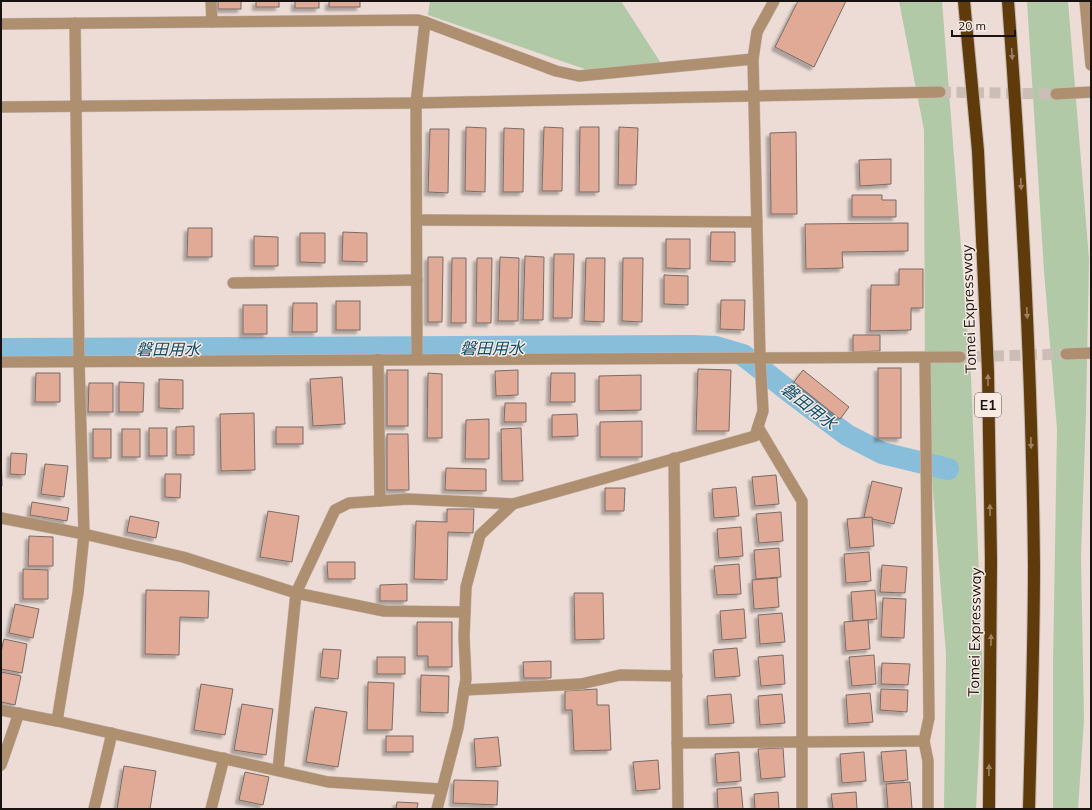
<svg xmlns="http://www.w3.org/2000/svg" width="1092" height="810" font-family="Mulish,'Noto Sans JP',sans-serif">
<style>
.green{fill:#b1c9a6}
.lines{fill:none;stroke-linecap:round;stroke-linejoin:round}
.canal{stroke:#89bedb;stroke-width:22}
.building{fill:#e0aa97;stroke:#796b66;filter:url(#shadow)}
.minor-tunnel{stroke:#ccbeb7;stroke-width:11;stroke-dasharray:11 5.5;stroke-linecap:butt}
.tertiary-tunnel{stroke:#ccbeb7;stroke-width:11;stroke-dasharray:11 5.5;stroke-linecap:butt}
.minor-casing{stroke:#c6b8b2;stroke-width:12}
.tertiary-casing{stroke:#c6b8b2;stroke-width:12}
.motorway-casing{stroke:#c6b8b2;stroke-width:14}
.minor{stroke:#ae8f70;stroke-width:11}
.tertiary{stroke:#ae8f70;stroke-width:11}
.motorway{stroke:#5f3b0c;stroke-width:12}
.oneway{fill:#9d8162}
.labels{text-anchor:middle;stroke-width:3;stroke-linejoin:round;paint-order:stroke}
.shield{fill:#f9e9e3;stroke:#5c534f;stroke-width:1}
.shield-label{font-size:14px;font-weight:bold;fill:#181310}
.street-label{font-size:15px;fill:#181310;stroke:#f9e9e3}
.water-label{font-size:16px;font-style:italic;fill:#064e6b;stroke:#f9e9e3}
</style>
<defs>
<filter id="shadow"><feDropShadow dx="-3.5" dy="3.5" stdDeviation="1" flood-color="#0004"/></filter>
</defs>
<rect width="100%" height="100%" fill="#ecdcd5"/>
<g class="green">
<polygon points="430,1 621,1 664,68 599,74 428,15"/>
<polygon points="899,1 942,1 971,376 983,675 976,809 944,809 946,654 925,391 924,130"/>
<polygon points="1027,1 1068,1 1089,259 1086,413 1081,556 1084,720 1078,809 1053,809 1053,666 1057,429 1044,271"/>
</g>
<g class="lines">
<polyline class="canal" points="1,349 693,346 716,347 743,355 790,392 847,435 882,453 948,469"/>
</g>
<g class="building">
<rect x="218" y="1" width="23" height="8"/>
<rect x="256" y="1" width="23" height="6"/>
<rect x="295" y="1" width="24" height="7"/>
<rect x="329" y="1" width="31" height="6"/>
<polygon points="798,1 846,1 814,67 775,47"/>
<polygon points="466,127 486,128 485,192 465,191"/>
<polygon points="544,127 563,128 562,191 542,191"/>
<polygon points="580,127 599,127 599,192 579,192"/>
<polygon points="619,127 638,128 636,185 618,185"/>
<polygon points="504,128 524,129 523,192 503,192"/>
<polygon points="430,129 449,129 448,193 428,192"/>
<polygon points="796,132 797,214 771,214 770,133"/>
<polygon points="891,159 891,184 860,186 859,160"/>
<polygon points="852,195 882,195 882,200 896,200 896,217 852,217"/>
<polygon points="908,223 908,251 842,252 843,268 806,269 805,224"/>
<polygon points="188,228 212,228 212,257 187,257"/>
<polygon points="343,232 367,233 367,262 342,261"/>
<polygon points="711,232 735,232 735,262 710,261"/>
<polygon points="300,233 325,233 325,263 300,262"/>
<polygon points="254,236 278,237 278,266 254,266"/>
<polygon points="666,239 690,239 690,269 666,268"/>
<polygon points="554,254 574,254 572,318 553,318"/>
<polygon points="525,256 544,257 543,320 523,320"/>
<polygon points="428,257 443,257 442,322 428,322"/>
<polygon points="500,257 519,258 518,321 498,321"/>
<polygon points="452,258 466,258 466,323 451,323"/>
<polygon points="477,258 492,258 491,323 476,323"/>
<polygon points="586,258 605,258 604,322 584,321"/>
<polygon points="623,258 643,258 642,322 622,321"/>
<polygon points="899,269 923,269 923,308 911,308 911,330 870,331 871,285 899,285"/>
<polygon points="664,275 688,276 688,305 664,304"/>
<polygon points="721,300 745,300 744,330 720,329"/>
<rect x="336" y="301" width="24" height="29"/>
<polygon points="293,303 317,303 317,332 292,332"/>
<rect x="243" y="305" width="24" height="29"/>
<polygon points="853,335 880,335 880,351 853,352"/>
<rect x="878" y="368" width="23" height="70"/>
<polygon points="698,369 731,370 729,431 696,431"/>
<rect x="387" y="370" width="21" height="56"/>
<polygon points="518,370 518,395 496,396 495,371"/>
<polygon points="803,370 849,407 840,419 794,382"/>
<polygon points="36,373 60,373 60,402 35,402"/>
<polygon points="428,373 442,374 442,438 427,438"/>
<polygon points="551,373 575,373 575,402 550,402"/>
<polygon points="641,375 641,410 599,411 599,376"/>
<polygon points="342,377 345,424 313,426 310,379"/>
<polygon points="159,379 183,380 183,409 159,408"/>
<polygon points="119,382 144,383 143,412 119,412"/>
<polygon points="89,383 113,383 113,412 88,412"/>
<polygon points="505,403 526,403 526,422 504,422"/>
<polygon points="254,413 255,470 221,471 220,414"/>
<polygon points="577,414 578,436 552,437 552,415"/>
<polygon points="489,419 489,459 465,459 466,420"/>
<polygon points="642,421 642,457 600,457 600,422"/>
<polygon points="194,426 194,455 176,455 176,427"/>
<rect x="276" y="427" width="27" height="17"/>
<rect x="149" y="428" width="18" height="28"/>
<polygon points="521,428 523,481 502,481 501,429"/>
<rect x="93" y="429" width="18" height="29"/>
<rect x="122" y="429" width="18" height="28"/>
<polygon points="387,434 408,434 409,490 387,490"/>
<polygon points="1,450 2,486 1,486"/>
<polygon points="11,453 27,454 25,475 10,474"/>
<polygon points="45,464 68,466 64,497 41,494"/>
<polygon points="446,468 486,469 486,491 445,490"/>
<polygon points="165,474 181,474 180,498 165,497"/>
<polygon points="776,475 779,504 755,506 752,477"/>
<polygon points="872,481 902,488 894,524 864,517"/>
<polygon points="736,487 739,516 714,518 712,489"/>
<polygon points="605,488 625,488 624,511 605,511"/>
<polygon points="32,502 69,508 67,521 30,515"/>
<polygon points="447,509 474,509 473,533 448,532 447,580 414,579 416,521 447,522"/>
<polygon points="268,511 299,516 292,562 260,557"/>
<polygon points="781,512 783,541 759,543 756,514"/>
<polygon points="130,516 159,522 156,538 127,532"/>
<polygon points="872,517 874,546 850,548 847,519"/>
<polygon points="741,527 743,556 719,558 717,529"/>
<polygon points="29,536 53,537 53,566 28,566"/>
<polygon points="779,548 781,577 756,579 754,550"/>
<polygon points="869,552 871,581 846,583 844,554"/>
<polygon points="327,562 355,562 355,579 328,579"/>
<polygon points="739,564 741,594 717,595 714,566"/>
<polygon points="882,565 907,567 905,593 880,592"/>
<polygon points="23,569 48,570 48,599 23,599"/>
<polygon points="777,578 779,607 754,609 752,580"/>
<polygon points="407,584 407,601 380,601 380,585"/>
<polygon points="146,590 209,591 208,618 180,617 179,655 145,654"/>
<polygon points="875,590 877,619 853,621 851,592"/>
<polygon points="574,593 603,593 604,639 575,640"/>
<polygon points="883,598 906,599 904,638 881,637"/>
<polygon points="15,604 39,609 33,638 9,633"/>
<polygon points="744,609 746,638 722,640 720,611"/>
<polygon points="782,613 785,642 760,644 758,615"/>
<polygon points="868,620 870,649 846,651 844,622"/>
<polygon points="417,622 452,622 452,667 428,667 428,656 417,656"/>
<polygon points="4,639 27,644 22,673 1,669 1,652"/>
<polygon points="737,648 740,676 715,678 713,650"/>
<polygon points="323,649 341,650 338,679 320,677"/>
<polygon points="783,655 785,684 761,686 758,657"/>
<polygon points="874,655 876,684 852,686 849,657"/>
<rect x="377" y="657" width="28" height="17"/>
<polygon points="551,661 551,678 524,678 523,662"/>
<polygon points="882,663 910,664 908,685 881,684"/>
<polygon points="1,672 21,676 15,705 1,702"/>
<polygon points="421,675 449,676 448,713 420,712"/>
<polygon points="368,682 394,683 392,730 367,730"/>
<polygon points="201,684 233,689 225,735 194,730"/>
<polygon points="597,689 597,705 609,705 611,750 574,751 572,710 565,710 565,691"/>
<polygon points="881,689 908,690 907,712 880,710"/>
<polygon points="870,693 873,722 848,724 846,695"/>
<polygon points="731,694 734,723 709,725 707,696"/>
<polygon points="782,694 785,723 760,725 758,696"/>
<polygon points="242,704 273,709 266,755 234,750"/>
<polygon points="315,707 347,712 338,767 306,762"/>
<rect x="386" y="736" width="27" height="16"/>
<polygon points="498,737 501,766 476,768 474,739"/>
<polygon points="783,748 785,777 761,779 758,749"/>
<polygon points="906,750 908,780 884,782 881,752"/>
<polygon points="739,752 741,781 717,783 715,754"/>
<polygon points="864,752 866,781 842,783 840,754"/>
<polygon points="658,760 660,789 636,791 633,762"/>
<polygon points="124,766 156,771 150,809 117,809"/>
<polygon points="245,772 269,777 263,805 239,800"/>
<polygon points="454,780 498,781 497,805 453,803"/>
<polygon points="910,782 912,809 888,809 886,784"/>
<polygon points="741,787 743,809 718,809 717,789"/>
<polygon points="778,792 779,809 755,809 754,794"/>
<polygon points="856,792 857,809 833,809 831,794"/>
<polygon points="397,802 418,803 417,809 396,809"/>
</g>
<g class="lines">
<polyline class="minor-tunnel" points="960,357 1066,354"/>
<polyline class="tertiary-tunnel" points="940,92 1056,94"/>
<g class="minor-casing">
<g id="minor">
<polyline points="211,1 212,22"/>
<polyline points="1,24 418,20 425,22 556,71 579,76 753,59"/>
<polyline points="417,220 757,222"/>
<polyline points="233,283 417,280"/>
<polyline points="1066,354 1091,353"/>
<polyline points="925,358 929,718 924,741 928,761 928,809"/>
<polyline points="378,359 380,501"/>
<polyline points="417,359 416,103 425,22"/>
<polyline points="1,362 960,357"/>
<polyline points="758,427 802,501 802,809"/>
<polyline points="674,458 678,809"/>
<polyline points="1,518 84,534 183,557 296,593 384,611 465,612"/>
<polyline points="464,690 581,684 620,675 677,676"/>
<polyline points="1,710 57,721 328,782 441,789"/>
<polyline points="57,721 78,593 84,534 79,361 75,23"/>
<polyline points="677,743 924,741"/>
<polyline points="1,765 19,713"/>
<polyline points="278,770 296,593 335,510 349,503 408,499 513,504"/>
<polyline points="94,809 112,733"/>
<polyline points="211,809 224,758"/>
<polyline points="437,809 458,728 464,690 466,679 464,637 466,587 480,535 513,504 755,436 763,411 760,357 753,59 757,32 774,1"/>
</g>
</g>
<g class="tertiary-casing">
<g id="tertiary">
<polyline points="1085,1 1091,65"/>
<polyline points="1056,94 1091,92"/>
<polyline points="1,107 416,103 940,92"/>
</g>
</g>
<g class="motorway-casing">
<g id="motorway">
<polyline points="964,1 978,151 988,371 991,561 989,809"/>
<path d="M1008,1C1022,189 1032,377 1034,565C1034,646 1031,728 1029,809"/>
</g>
</g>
<use href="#minor" class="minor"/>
<use href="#tertiary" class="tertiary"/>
<use href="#motorway" class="motorway"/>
</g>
<defs><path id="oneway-solid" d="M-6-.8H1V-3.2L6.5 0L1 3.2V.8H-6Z"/></defs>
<g class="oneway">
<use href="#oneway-solid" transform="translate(1012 54) rotate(86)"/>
<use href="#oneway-solid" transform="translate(1021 184) rotate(87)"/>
<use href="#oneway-solid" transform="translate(1027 313) rotate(87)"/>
<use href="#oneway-solid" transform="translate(988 380) rotate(-91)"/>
<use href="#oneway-solid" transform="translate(1031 443) rotate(89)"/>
<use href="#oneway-solid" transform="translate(990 510) rotate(-91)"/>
<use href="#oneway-solid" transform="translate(991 640) rotate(-89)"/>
<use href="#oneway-solid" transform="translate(989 770) rotate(-89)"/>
</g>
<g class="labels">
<rect class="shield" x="975" y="393" width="26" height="24" rx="3"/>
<g class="shield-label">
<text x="988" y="410">E1</text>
</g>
<g class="street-label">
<text transform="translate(969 309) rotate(-92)" y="5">Tomei Expressway</text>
<text transform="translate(975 632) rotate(-89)" y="5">Tomei Expressway</text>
</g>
<g class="water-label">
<text x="492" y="354">磐田用水</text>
<text x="168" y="355">磐田用水</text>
<text transform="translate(809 406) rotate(38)" y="6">磐田用水</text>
</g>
</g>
<rect width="1092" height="810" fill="none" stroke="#181310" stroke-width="4"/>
<path d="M952 30v6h63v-6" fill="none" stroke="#181310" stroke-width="2"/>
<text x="958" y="30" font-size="12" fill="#181310" stroke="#f9e9e3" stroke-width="3" paint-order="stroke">20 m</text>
</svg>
